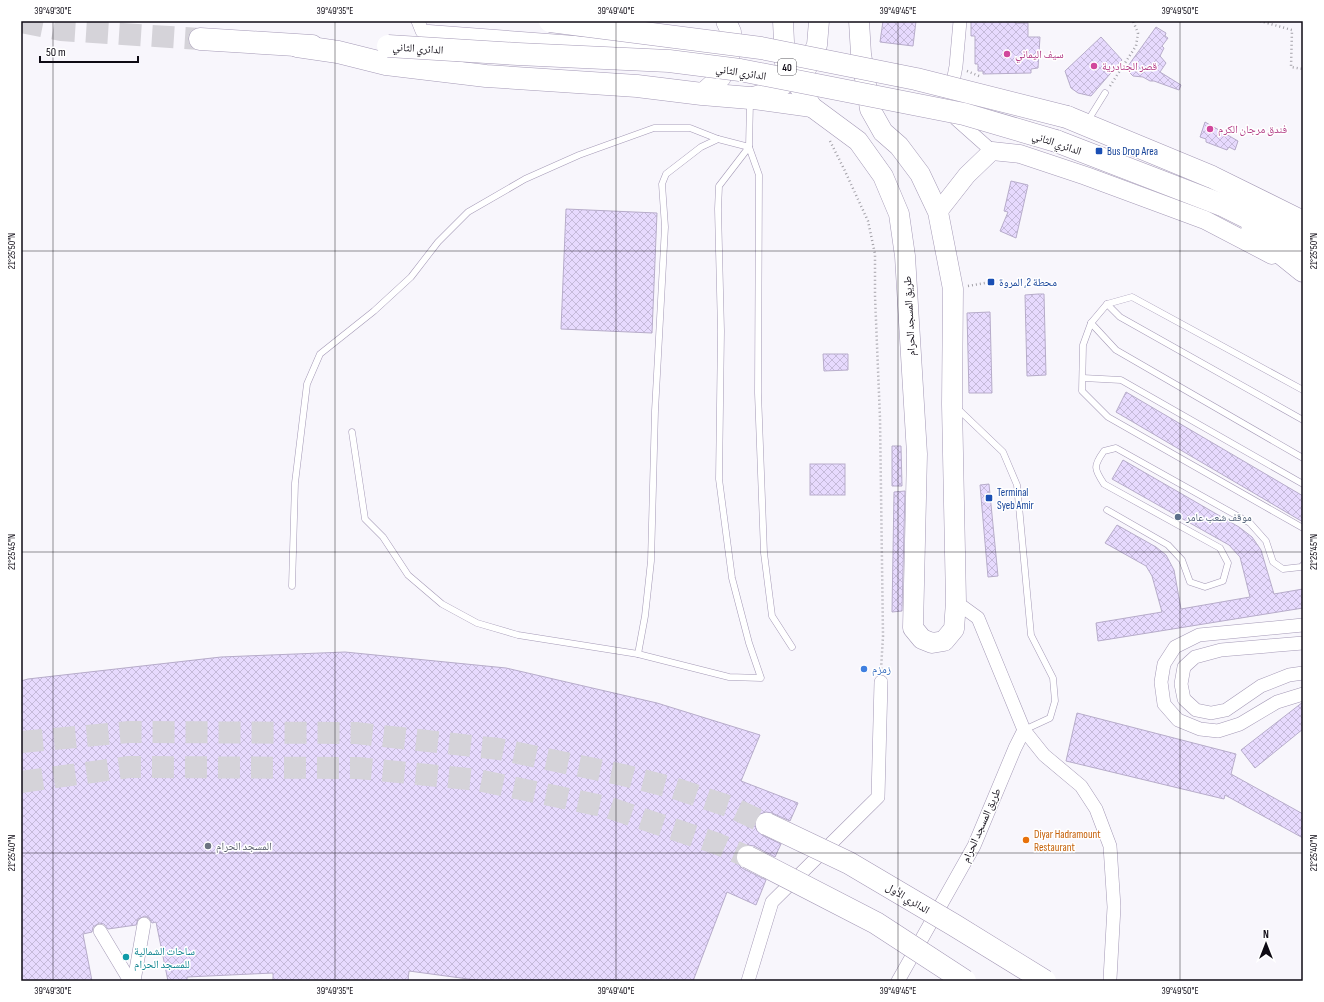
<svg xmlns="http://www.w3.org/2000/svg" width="1324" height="1002" font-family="'Sofia Sans Condensed','Noto Naskh Arabic',sans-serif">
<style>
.building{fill:url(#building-cross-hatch);stroke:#b7acca}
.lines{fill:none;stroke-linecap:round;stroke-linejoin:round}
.highway-tunnel{stroke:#d5d3d9;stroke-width:22;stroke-dasharray:22 11;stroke-linecap:butt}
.lane-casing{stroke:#a499b6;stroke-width:7}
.street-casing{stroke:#a499b6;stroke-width:14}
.secondary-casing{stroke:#a499b6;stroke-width:19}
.primary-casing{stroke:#a499b6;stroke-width:21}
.highway-casing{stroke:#a499b6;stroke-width:23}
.path{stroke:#a2a0a7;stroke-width:2.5;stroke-dasharray:1 3;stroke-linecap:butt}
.lane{stroke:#fff;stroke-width:6}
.street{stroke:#fff;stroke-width:13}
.secondary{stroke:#fff;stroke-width:18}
.primary{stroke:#fff;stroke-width:20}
.highway{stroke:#fff;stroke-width:22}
.highway-bridge-casing{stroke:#a499b6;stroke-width:23;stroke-linecap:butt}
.highway-bridge{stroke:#fff;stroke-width:22}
.ticks{fill:none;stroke:#0e0a14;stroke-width:1;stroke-opacity:0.45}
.hotel-dot{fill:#d1479c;stroke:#fff;stroke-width:1.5}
.transit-dot{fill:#1a4fb4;stroke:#fff;stroke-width:1.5}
.service-dot{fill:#5c6f8a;stroke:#fff;stroke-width:1.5}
.shop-dot{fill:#3f7fe0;stroke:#fff;stroke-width:1.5}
.food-dot{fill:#e8710a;stroke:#fff;stroke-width:1.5}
.worship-dot{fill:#6b7280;stroke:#fff;stroke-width:1.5}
.culture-dot{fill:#0f9aa8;stroke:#fff;stroke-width:1.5}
.labels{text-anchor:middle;stroke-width:3;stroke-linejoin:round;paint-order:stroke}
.shield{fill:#fff;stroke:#56545a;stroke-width:1}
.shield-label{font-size:10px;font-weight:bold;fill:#0e0a14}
.street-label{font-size:11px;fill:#0e0a14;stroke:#fff}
.hotel-label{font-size:11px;fill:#b23c85;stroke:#fff;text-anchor:start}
.transit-label{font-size:11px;fill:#164399;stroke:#fff;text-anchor:start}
.service-label{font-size:11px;fill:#4e5e75;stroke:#fff;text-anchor:start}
.shop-label{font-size:11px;fill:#366cbe;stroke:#fff;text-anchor:start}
.food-label{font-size:11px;fill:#c56008;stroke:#fff;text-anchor:start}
.worship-label{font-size:11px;fill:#5b616d;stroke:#fff;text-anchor:start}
.culture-label{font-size:11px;fill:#0d838f;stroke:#fff;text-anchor:start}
.neatline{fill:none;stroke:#0e0a14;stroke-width:1.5}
.ticks-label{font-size:10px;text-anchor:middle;fill:#0e0a14}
</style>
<defs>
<pattern id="building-cross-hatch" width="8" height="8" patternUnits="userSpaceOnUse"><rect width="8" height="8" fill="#e7dafe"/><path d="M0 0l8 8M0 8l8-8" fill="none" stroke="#c5bad9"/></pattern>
</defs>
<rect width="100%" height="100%" fill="#f8f6fc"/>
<g class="building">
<polygon points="883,21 916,21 913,46 880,42"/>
<polygon points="971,21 1015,21 1015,23 1028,23 1028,37 1040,37 1038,68 1031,69 1031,73 983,74 983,71 978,71 978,64 975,64 975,36 971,36"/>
<polygon points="1156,27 1166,33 1165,36 1168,38 1162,46 1164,48 1160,56 1166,63 1160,72 1181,85 1179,90 1154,81 1150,81 1143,77 1133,76 1130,73 1128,66"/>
<polygon points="1101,37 1122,60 1091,96 1078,93 1071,88 1065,71"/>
<polygon points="1205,122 1238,141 1235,150 1229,147 1227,150 1206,142 1206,139 1200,137"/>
<polygon points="1011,181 1028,185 1016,238 1000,231 1008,212 1004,211"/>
<polygon points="566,209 657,213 652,333 561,329"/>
<polygon points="1038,294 1044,294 1046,375 1027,376 1025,295"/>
<polygon points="990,312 992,393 969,393 967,313"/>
<polygon points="823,354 848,354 848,370 824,371"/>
<polygon points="1126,392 1303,496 1303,522 1116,412"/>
<polygon points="892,446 901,446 902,486 892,486"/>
<polygon points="1123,460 1239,527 1252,537 1261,550 1274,594 1303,589 1303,608 1098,641 1096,623 1162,612 1152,576 1146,566 1105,543 1117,525 1156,547 1166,555 1174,570 1181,609 1250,597 1240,557 1229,545 1112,479"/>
<rect x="810" y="464" width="35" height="31"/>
<polygon points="989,484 998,576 988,577 980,485"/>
<polygon points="905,491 902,611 892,612 894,492"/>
<polygon points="345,652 506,668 657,703 760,735 741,781 798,803 790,821 772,813 766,812 760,814 756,819 755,825 757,831 762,835 781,844 775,857 754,846 748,845 741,847 737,852 736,858 738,864 742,868 766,880 756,905 727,892 693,981 483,981 409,971 408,981 273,981 273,973 187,977 187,981 168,981 156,922 152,923 149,918 145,916 138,919 136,925 108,929 104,924 99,923 93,927 92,932 83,934 92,981 21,981 21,681 28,679 221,657"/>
<polygon points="1303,702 1303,729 1255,768 1241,750"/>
<polygon points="1077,713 1236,754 1231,774 1303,814 1303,838 1225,795 1224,799 1066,761"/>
</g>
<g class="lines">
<g class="highway-tunnel">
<polyline points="21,22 61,30 200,39"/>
<polyline points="21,742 129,732 356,733 499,749 623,775 674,788 731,807 767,824"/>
<polyline points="21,782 129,767 358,768 478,780 607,807 718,844 748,857"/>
</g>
<g class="lane-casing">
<g id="lane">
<polyline points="1087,122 1105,93"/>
<polyline points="1107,304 1120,317 1303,420"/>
<polyline points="1091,323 1116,350 1303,458"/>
<polyline points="1083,378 1121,380 1303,484"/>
<polyline points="1303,390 1132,297 1107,304 1091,323 1083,345 1082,391 1108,417 1303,528"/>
<polyline points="958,409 1003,452 1017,485 1031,635 1053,678 1055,701 1050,718 1024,730"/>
<polyline points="352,432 365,519 383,537 408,575 442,604 477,623 518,635 638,654 729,677 761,678 749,643 732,578 719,479 721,331 718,209 719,186 749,147 750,102"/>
<path d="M1107,510L1168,545L1182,560L1190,582L1205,587L1223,581L1228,563L1220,548L1104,484C1094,469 1093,466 1104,451L1116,448L1250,523L1266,541L1273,562L1283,569L1301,567L1303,565"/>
<polyline points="292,586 295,483 307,384 320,354 374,311 411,277 438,242 468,212 525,179 579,155 654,128 690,128 718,139"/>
<polyline points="638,654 645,616 651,561 655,411 665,227 662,184 666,174 701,147 718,139 749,147 759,175 758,393 764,553 772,616 792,647"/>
</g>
</g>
<g class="street-casing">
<g id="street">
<polyline points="418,21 422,31 730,54"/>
<polyline points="960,21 956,66 949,103 956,119 992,151"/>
<polyline points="956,602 978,618 1024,730 1044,755 1081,786 1096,809 1110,846 1114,907 1110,979"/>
<polyline points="1303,625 1199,635 1175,647 1164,664 1161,682 1164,704 1178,720 1200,729 1218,731 1240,724 1277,702 1303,694"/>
<polyline points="1303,643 1221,650 1195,657 1184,667 1181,684 1184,699 1196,710 1211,713 1226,710 1261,686 1289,675 1303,673"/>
<polyline points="100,931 130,981"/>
<polyline points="134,981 144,924"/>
<polyline points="748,981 772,902 878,797 881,682"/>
<polyline points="898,981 974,846 1015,748 1024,730"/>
</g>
</g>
<g class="secondary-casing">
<polyline id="secondary" points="938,212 967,175 992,151 1020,154 1086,176 1205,220 1272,255"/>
</g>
<g class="primary-casing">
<g id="primary">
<polyline points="783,21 785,63 793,77 812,107 858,141 883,176 899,214 905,256 917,454 913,628 922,639 932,643 944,641 954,629 956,602 952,404 953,289 938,212 920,174 899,146 883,132 870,109 861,54 859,21"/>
<polyline points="702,94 721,77 730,54 731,32 726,21"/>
<polyline points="750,98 776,90 807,67 817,45 819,21"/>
<polyline points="754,99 812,107"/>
</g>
</g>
<g class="highway-casing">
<g id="highway">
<polyline points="200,39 312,46"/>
<polyline points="297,46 338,52 386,64 486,76 637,86 702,94 750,98"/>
<polyline points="1067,117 1212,177 1303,222"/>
<polyline points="1056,141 1222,205 1303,245"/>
<polyline points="1252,230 1303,271"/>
</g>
</g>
<g class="path">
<polyline points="1260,21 1292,30 1291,67 1303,69"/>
<polyline points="967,71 979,76"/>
<polyline points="1110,86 1136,46 1138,33 1133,21"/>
<polyline points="830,141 844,169 868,221 875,254 875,296 880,418 883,636 881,670"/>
<polyline points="968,286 991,282"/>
</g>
<use href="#lane" class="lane"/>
<use href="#street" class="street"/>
<use href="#secondary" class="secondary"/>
<use href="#primary" class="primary"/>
<use href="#highway" class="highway"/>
<g class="highway-bridge-casing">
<g id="highway-bridge">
<polyline points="550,21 761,48 916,79 1067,117"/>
<polyline points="388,46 518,54 669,61 740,70 964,114 1056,141"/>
<polyline points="767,824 849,863 954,925 1045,981"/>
<polyline points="748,857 876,923 965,981"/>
</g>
</g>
<use href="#highway-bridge" class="highway-bridge"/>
</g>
<path class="ticks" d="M53,21V981M335,21V981M616,21V981M898,21V981M1180,21V981M21,251H1303M21,552H1303M21,853H1303"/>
<g class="hotel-dot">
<circle cx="1007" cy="54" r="4"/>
<circle cx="1094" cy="66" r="4"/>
<circle cx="1210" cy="129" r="4"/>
</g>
<g class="transit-dot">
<rect x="1095" y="147" width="8" height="8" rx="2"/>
<rect x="987" y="278" width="8" height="8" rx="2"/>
<rect x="985" y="494" width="8" height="8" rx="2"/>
</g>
<circle class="service-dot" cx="1178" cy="517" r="4"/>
<circle class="shop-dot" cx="864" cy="669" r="4"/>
<circle class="food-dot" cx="1026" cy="840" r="4"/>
<circle class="worship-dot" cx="208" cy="846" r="4"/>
<circle class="culture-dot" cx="126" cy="957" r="4"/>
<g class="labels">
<rect class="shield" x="778" y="59" width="18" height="16" rx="3"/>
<g class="shield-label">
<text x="787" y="71">40</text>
</g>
<g class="street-label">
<text transform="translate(418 48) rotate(4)" y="4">الدائري الثاني</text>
<text transform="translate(741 72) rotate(9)" y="4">الدائري الثاني</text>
<text transform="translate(1057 143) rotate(19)" y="4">الدائري الثاني</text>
<text transform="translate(909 316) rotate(-93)" y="4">طريق المسجد الحرام</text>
<text transform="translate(981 825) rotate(-66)" y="4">طريق المسجد الحرام</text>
<text transform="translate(908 898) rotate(31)" y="4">الدائري الأول</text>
</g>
<g class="hotel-label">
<text x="1015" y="58">سيف اليماني</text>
<text x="1102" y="70">قصر الجنادرية</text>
<text x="1218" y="133">فندق مرجان الكرم</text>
</g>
<g class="transit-label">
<text x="1107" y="155">Bus Drop Area</text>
<text x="999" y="286">محطة 2, المروة</text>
<text x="997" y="496">Terminal<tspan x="997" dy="13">Syeb Amir</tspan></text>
</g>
<g class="service-label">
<text x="1186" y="521">موقف شعب عامر</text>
</g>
<g class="shop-label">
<text x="872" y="673">زمزم</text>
</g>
<g class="food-label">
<text x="1034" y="838">Diyar Hadramount<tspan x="1034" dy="13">Restaurant</tspan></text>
</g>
<g class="worship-label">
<text x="216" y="850">المسجد الحرام</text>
</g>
<g class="culture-label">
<text x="134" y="955">ساحات الشمالية<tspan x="134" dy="13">للمسجد الحرام</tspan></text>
</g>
</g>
<rect width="1324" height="1002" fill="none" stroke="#ffffff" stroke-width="44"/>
<g transform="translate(1266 944)" stroke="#ffffff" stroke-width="3" paint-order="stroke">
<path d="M0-3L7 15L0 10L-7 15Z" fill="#0e0a14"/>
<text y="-6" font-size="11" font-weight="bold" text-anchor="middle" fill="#0e0a14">N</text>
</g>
<path d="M40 56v6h98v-6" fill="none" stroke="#0e0a14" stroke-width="2"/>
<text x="46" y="56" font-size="12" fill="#0e0a14" stroke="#ffffff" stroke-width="3" paint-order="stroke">50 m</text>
<rect x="22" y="22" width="1280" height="958" class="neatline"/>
<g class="ticks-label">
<text x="53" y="14">39°49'30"E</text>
<text x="335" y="14">39°49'35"E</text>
<text x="616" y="14">39°49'40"E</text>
<text x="898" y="14">39°49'45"E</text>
<text x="1180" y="14">39°49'50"E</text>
<text transform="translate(11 251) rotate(-90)" y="4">21°25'50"N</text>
<text transform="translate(1313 251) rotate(-90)" y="4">21°25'50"N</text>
<text transform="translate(11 552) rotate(-90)" y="4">21°25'45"N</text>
<text transform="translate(1313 552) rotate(-90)" y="4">21°25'45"N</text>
<text transform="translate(11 853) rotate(-90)" y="4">21°25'40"N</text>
<text transform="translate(1313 853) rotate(-90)" y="4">21°25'40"N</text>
<text x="53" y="994">39°49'30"E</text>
<text x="335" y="994">39°49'35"E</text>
<text x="616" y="994">39°49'40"E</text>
<text x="898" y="994">39°49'45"E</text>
<text x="1180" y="994">39°49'50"E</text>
</g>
</svg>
